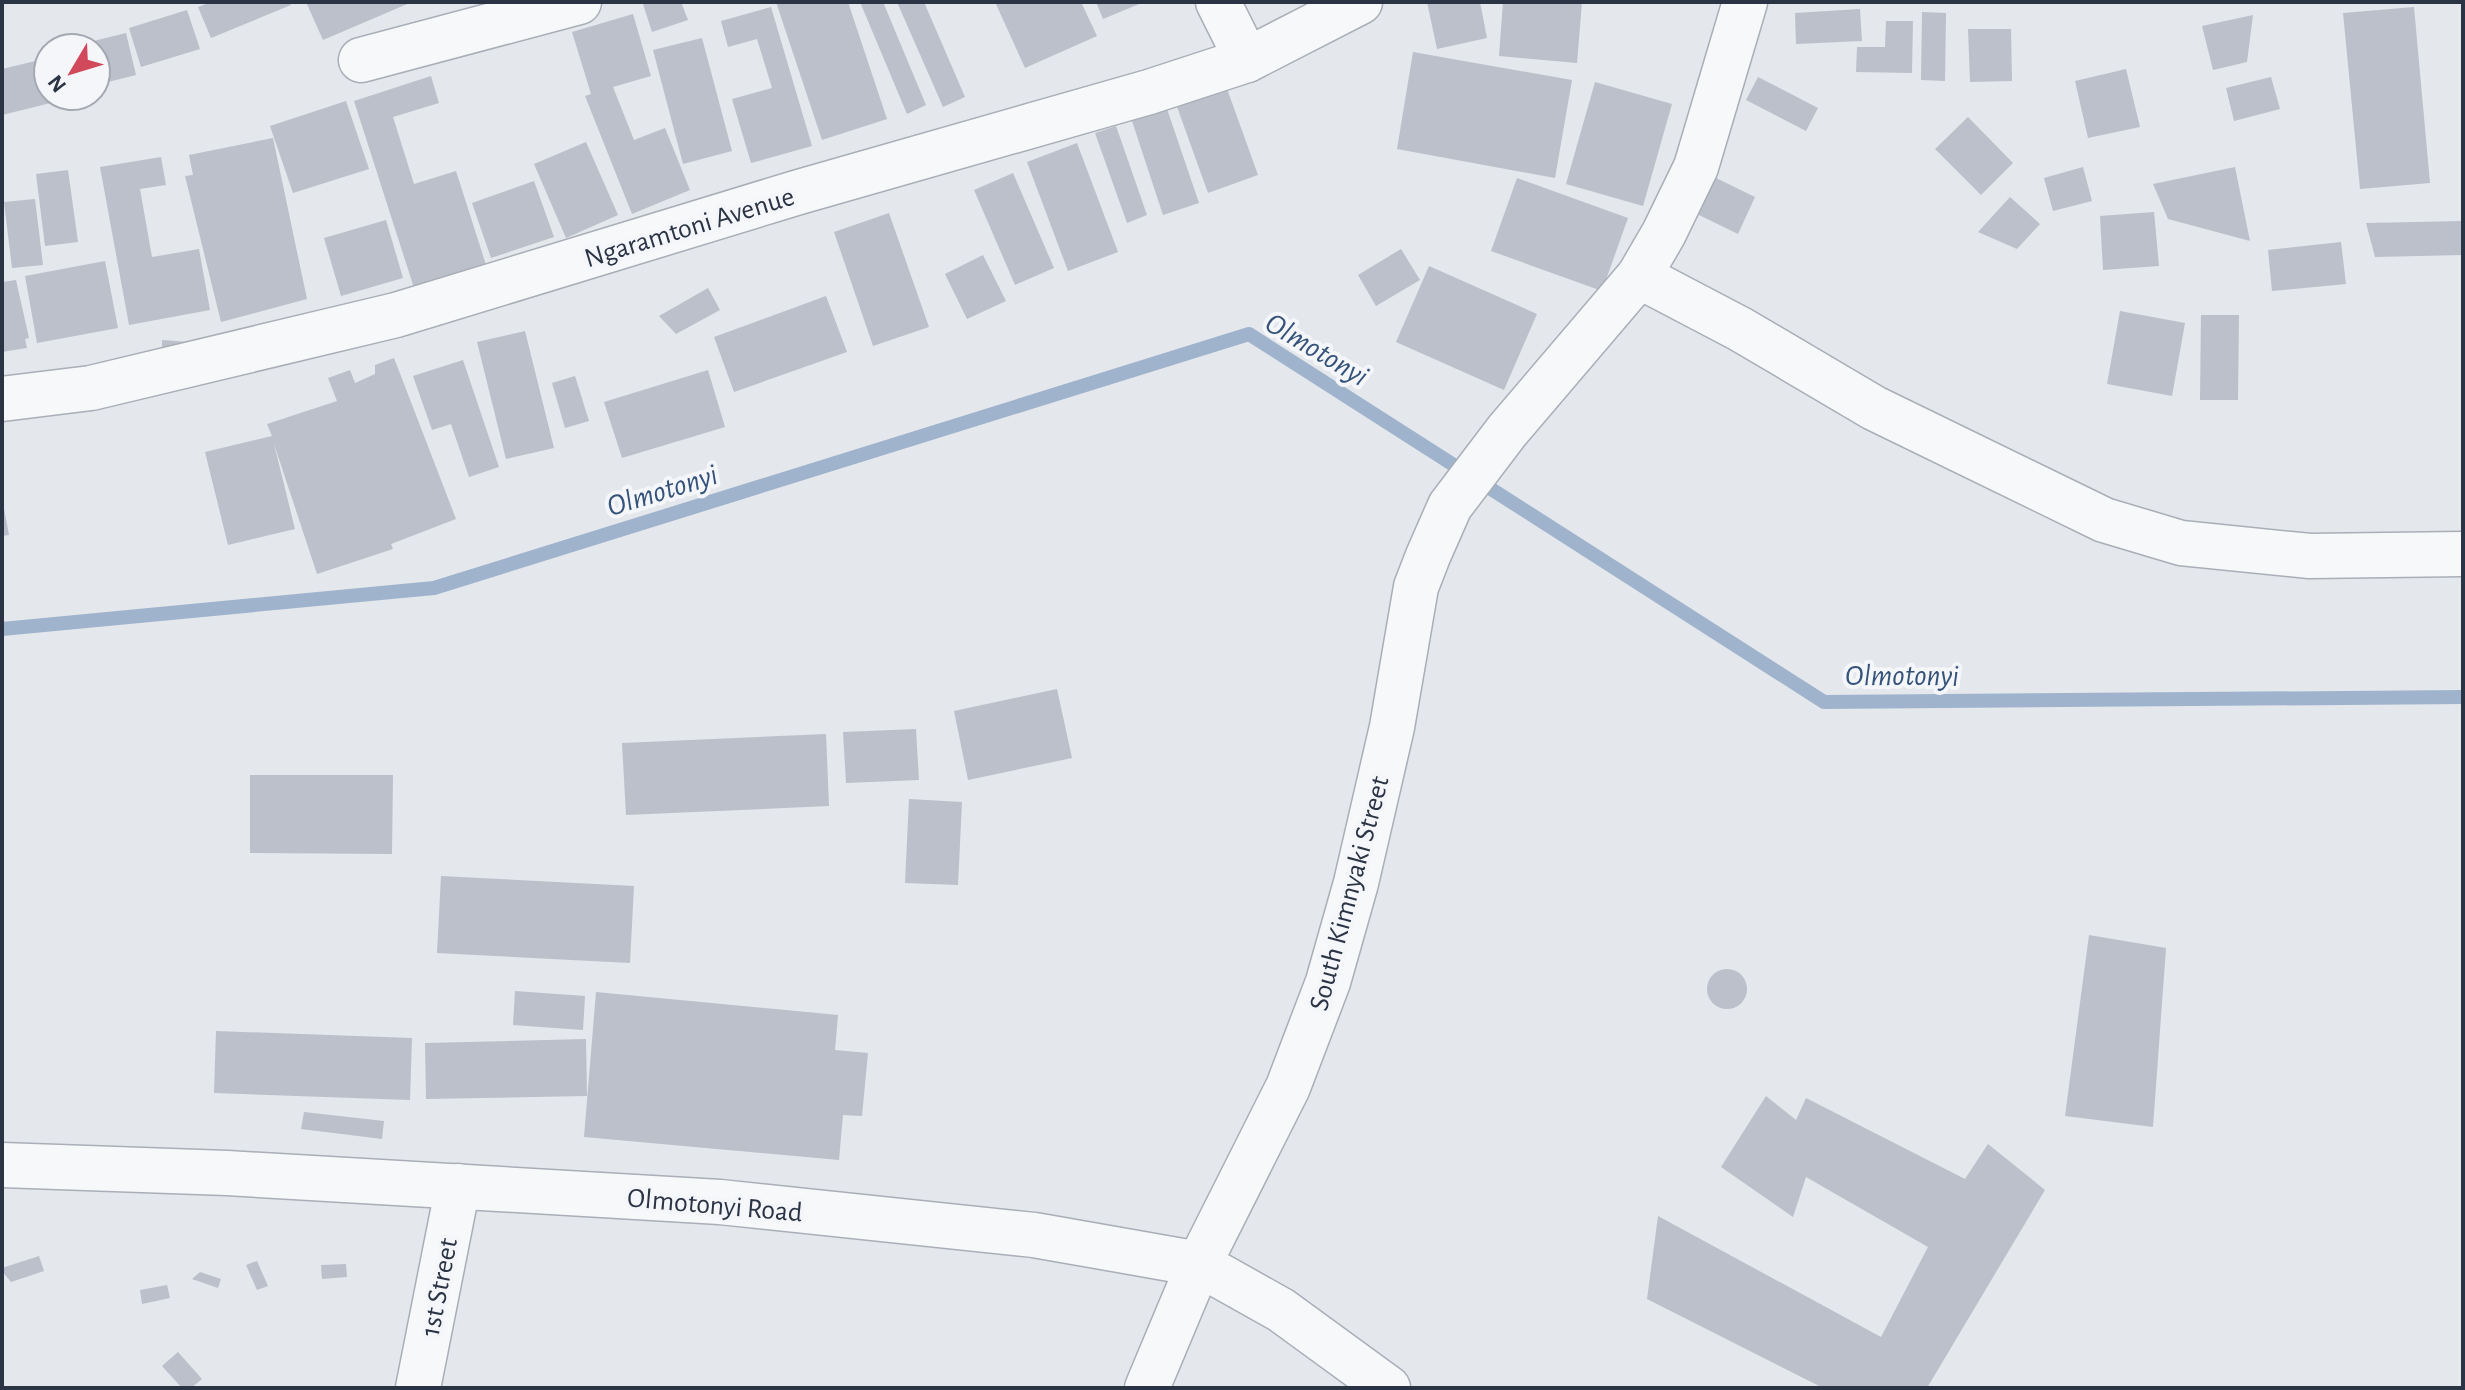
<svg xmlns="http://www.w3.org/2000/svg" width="2465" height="1390" font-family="'Alegreya Sans',sans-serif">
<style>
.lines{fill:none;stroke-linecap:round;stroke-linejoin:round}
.stream{stroke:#9fb4cc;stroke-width:14}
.building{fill:#bbc0ca}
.minor-casing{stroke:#a9aeb7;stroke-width:47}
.minor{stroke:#f7f8fa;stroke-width:44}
.labels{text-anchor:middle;stroke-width:8;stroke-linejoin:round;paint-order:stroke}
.street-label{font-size:28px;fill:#2b3445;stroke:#f4f6f9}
.water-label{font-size:30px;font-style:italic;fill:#34527a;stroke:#f4f6f9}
</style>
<rect width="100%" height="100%" fill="#e4e7ec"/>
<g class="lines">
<polyline class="stream" points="2,629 434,588 1249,334 1824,702 2463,697"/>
</g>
<g class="building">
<polygon points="211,2 290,2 291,5 211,38 198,7"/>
<polygon points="306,2 412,2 323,40"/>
<polygon points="650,2 681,2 688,20 652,32 643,4"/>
<polygon points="776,2 848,2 887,119 822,140"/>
<polygon points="860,2 883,2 926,105 907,114"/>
<polygon points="897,2 924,2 965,97 943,107"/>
<polygon points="995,2 1081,2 1097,36 1025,68"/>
<polygon points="1096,2 1144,2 1103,19"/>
<polygon points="1427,2 1480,2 1487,38 1437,49"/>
<polygon points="1503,2 1582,2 1577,63 1499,56"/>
<polygon points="771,7 812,146 751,163 732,99 772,88 757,39 728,47 721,21"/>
<polygon points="2414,7 2430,183 2360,189 2343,13"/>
<polygon points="1860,9 1862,41 1796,44 1795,13"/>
<polygon points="187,10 200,49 141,67 129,28"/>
<polygon points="1922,12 1946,13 1945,81 1921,80"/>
<polygon points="633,14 651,76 613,87 634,140 665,128 690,190 632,214 585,96 591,94 572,32"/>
<polygon points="2253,15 2247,62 2213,70 2202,26"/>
<polygon points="1886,21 1913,21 1912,73 1856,72 1857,47 1885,47"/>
<polygon points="1968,29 2011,29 2012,81 1970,82"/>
<polygon points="126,33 136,75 96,85 96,48 69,47"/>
<polygon points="702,38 732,151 683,164 653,50"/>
<polygon points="1413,52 1572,80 1555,178 1397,149"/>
<polygon points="48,58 48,96 67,96 67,99 2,115 2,69"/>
<polygon points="2126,69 2140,127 2088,138 2075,81"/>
<polygon points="431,76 439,103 393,117 414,184 456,171 487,268 415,291 354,101"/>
<polygon points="1758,77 1818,108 1806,131 1746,100"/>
<polygon points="2271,77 2280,109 2234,121 2226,88"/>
<polygon points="1595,82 1672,104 1643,206 1566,184"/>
<polygon points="1226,86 1258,175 1208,193 1176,104"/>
<polygon points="346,101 369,169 293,193 270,126"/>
<polygon points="1166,106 1199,203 1163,215 1131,118"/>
<polygon points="1968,117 2013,163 1981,195 1935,149"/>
<polygon points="1116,126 1147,215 1127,223 1095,133"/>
<polygon points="273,138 307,299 221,322 185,176 193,175 189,155"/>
<polygon points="586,142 618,215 566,238 534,164"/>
<polygon points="1077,143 1118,252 1068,271 1027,162"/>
<polygon points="161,157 166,185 140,189 152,257 199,249 210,310 129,325 100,167"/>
<polygon points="2083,167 2092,201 2053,211 2044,178"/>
<polygon points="2235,167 2250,241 2168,219 2153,184"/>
<polygon points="68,170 78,242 45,246 36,174"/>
<polygon points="1013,173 1054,268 1015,285 974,190"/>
<polygon points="1714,177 1755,197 1738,234 1697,214"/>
<polygon points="1517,178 1628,218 1602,291 1491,251"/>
<polygon points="534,181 554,237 491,258 472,203"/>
<polygon points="2010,197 2040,224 2017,249 1978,232"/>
<polygon points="35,199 43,265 12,268 4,202"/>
<polygon points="2154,212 2159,266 2103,270 2100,216"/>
<polygon points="889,213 929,327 873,346 834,232"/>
<polygon points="386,220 403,278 341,296 324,238"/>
<polygon points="2463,221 2463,255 2375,257 2366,223"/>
<polygon points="2341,242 2346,284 2272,291 2268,250"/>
<polygon points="1401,249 1420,280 1376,306 1358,275"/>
<polygon points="983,255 1006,301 967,319 945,274"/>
<polygon points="105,261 118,328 37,343 25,276"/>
<polygon points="1429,266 1537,314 1504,390 1396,342"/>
<polygon points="16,280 29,338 25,339 27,348 2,352 2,282"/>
<polygon points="708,288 720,310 676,334 659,316"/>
<polygon points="826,296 847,352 734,392 714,337"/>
<polygon points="2120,311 2185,323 2172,396 2107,384"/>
<polygon points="2201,315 2239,315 2238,400 2200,400"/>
<polygon points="525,331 554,448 506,459 477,342"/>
<polygon points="162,340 189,342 188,355 162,354"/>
<polygon points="394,358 456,519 391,544 393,549 317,574 274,444 295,529 228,545 205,452 272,436 267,424 337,401 328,378 350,370 355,383 375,374 375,365"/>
<polygon points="463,360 499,467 469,477 451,424 432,430 413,376"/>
<polygon points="708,370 725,427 622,458 604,402"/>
<polygon points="575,376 589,421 565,428 552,383"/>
<polygon points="2,498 9,535 2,536"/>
<polygon points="1057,689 1072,758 968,780 954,711"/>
<polygon points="916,729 919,780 846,783 843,732"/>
<polygon points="826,734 829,806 626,815 622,743"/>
<polygon points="250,775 393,775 392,854 250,853"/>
<polygon points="909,799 962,802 958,885 905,883"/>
<polygon points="441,876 634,886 630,963 437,953"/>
<polygon points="2089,935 2166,948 2153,1127 2065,1116"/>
<circle cx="1727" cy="989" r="20"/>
<polygon points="515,991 585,996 583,1030 513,1025"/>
<polygon points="596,992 838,1015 835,1050 868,1053 862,1116 843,1115 839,1160 584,1137"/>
<polygon points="216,1031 412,1038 410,1100 214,1093"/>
<polygon points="586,1039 587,1096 426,1099 425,1043"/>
<polygon points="1766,1096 1796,1120 1806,1098 1965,1179 1988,1144 2045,1190 1927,1388 1823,1388 1647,1299 1658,1216 1881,1337 1928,1247 1806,1177 1793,1217 1721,1167"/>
<polygon points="304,1112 384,1121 382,1139 301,1129"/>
<polygon points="39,1256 44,1271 11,1282 2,1271 2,1268"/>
<polygon points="257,1261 268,1286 257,1290 246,1265"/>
<polygon points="346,1264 347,1277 322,1279 321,1265"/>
<polygon points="200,1272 221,1279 218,1288 192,1279"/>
<polygon points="167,1285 170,1298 142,1304 140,1290"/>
<polygon points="178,1352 202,1379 191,1388 182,1388 162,1366"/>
</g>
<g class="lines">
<g class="minor-casing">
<g id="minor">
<polyline points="1218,2 1247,60"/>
<polyline points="361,60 579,2"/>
<polyline points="1639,276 1740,329 1874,408 2104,520 2181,543 2310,556 2463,554"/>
<polyline points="2,399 91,388 396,315 799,192 1149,92 1247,60 1360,2"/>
<polyline points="2,1165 227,1173 720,1202 1034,1235 1199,1264 1281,1310 1388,1388"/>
<polyline points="418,1388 458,1186"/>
<polyline points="1147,1388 1199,1264 1288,1087 1328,982 1356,883 1392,727 1416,587 1428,556 1450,506 1507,431 1639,276 1664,233 1696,167 1745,2"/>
</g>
</g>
<use href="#minor" class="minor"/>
</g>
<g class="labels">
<g class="street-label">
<text transform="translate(689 226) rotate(-17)" y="10">Ngaramtoni Avenue</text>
<text transform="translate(1348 893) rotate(-75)" y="10">South Kimnyaki Street</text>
<text transform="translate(715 1204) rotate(5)" y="10">Olmotonyi Road</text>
<text transform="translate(438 1287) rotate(-79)" y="10">1st Street</text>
</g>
<g class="water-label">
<text transform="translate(1317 349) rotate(31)" y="10">Olmotonyi</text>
<text transform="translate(662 490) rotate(-17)" y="10">Olmotonyi</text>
<text x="1902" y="685">Olmotonyi</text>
</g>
</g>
<rect width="2465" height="1390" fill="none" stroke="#2b3445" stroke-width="8"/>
<g transform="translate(72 72) rotate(232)"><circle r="38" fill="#f4f6f9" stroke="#a4a8b1" stroke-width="2"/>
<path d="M0-6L14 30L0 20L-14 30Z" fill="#d1495b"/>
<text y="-12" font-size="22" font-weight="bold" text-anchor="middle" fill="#2b3445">N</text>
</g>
</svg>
